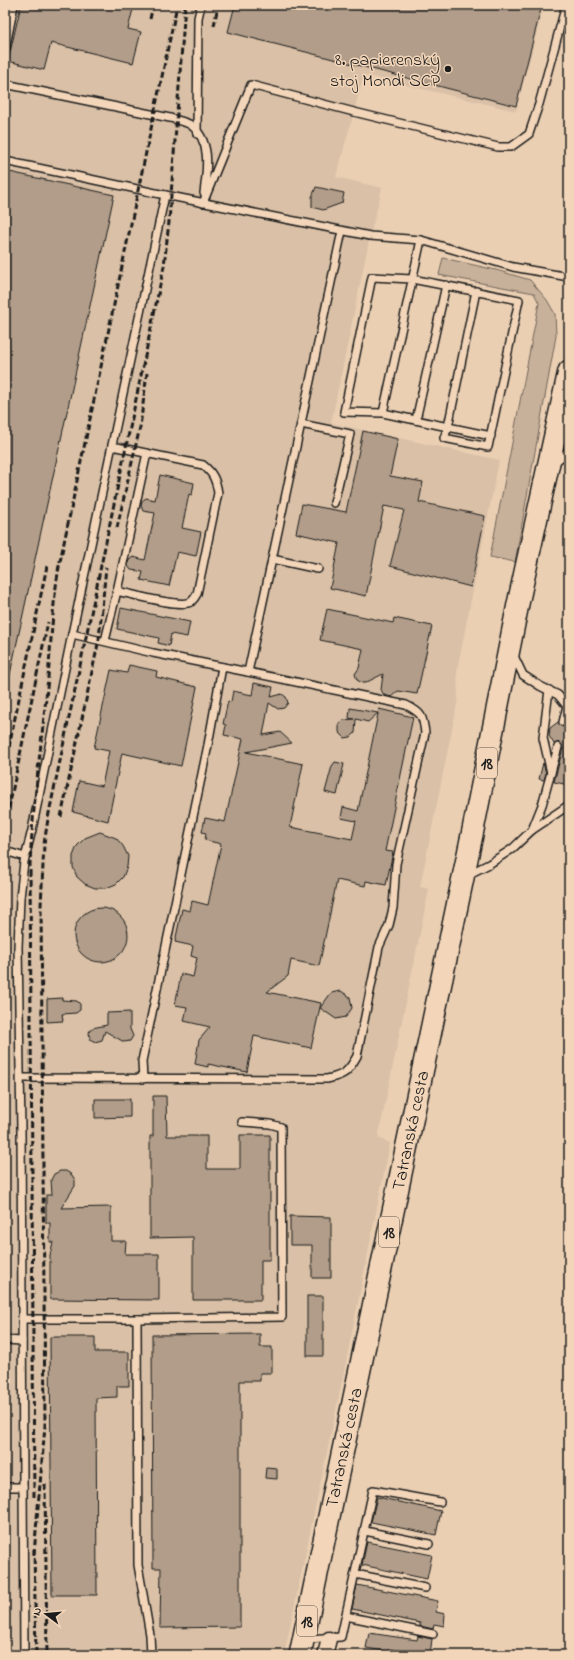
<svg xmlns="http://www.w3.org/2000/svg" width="574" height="1660" font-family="'Indie Flower',sans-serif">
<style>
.built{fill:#d9c0a6}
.green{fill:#c8b19a;stroke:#72665b}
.building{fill:#b19d89;stroke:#1c1c1c}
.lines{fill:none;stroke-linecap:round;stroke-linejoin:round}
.service-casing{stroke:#1c1c1c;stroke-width:10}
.minor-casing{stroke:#1c1c1c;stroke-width:17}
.primary-casing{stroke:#1c1c1c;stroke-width:24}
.service{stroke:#f3d6b9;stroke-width:7}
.minor{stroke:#f3d6b9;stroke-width:14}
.primary{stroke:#f3d6b9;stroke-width:21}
.rail{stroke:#1c1c1c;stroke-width:3;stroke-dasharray:6 3;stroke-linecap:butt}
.poi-dot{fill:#1c1c1c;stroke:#f3d6b9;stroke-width:1.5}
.labels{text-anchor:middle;stroke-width:3;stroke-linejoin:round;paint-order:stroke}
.shield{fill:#f3d6b9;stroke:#5c544b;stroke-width:1}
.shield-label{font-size:17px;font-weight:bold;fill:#1c1c1c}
.poi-label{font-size:18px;fill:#1c1c1c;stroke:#f3d6b9;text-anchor:end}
.street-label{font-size:18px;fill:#1c1c1c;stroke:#f3d6b9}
</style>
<rect width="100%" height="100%" fill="#eacfb3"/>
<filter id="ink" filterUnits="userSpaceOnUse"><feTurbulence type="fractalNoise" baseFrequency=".025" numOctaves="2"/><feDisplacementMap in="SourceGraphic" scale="8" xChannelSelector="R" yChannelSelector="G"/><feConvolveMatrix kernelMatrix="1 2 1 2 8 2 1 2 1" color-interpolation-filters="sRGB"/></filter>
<g filter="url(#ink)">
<polygon class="built" points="5,5 544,5 516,111 364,75 336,177 382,188 370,236 331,423 499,460 457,670 458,699 420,887 429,889 378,1138 390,1143 344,1372 284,1655 5,1655"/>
<polygon class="green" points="443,258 496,270 530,280 547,300 555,314 556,336 515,562 490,557 539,303 534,293 439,275"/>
<g class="building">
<polygon points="21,5 134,5 128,29 141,32 133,63 51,43 44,70 8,61"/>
<polygon points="235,5 542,5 516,106 228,32"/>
<polygon points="5,171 114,195 9,679 5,679"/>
<polygon points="316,187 344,193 342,203 323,210 312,207 312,197"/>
<polygon points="363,431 398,439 390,476 423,482 419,502 485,516 471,587 390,566 404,510 384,506 366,596 330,588 339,543 296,533 302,504 346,512"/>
<polygon points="160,475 194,483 192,495 189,494 182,528 201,532 196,556 177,552 169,586 141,580 143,572 131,570 128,566 129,560 133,557 145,560 155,513 143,511 141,506 142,501 146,498 155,500"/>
<polygon points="121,608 190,622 187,637 171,634 169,646 158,643 159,638 117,629"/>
<polygon points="327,609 393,623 394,618 432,626 417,694 398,691 391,697 384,695 381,690 383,674 365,683 362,683 357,680 355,674 359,668 363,649 320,640"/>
<polygon points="129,665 157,671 156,677 197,687 181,766 122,753 108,821 73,812 79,781 102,786 109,751 94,748 111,670 127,673"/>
<polygon points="254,683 273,687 271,697 282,694 286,697 288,703 284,708 278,709 269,703 263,735 280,732 292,743 246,752 303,764 290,827 352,839 356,821 341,818 343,807 358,811 379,709 413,717 385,851 393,852 386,885 366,881 365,886 337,880 319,966 291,960 288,976 267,992 321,1003 311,1048 254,1036 247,1072 208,1064 208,1067 195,1064 199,1040 210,1027 184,1021 187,1007 175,1005 181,974 193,977 197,958 191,956 193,946 175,942 182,909 190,911 192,901 208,905 221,844 205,840 206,833 202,832 205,818 225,822 243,739 224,735 226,725 223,724 228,701 231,702 233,691 252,695"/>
<polygon points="350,708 378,713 368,722 356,719 355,733 351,737 345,738 339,732 339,724 343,720 354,719 349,718"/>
<polygon points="558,722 562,727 569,723 569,785 554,782 563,748 560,742 554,744 549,736 550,728"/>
<polygon points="335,762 344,764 337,795 325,792 332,766"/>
<polygon points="543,763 546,773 544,780 539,779"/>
<polygon points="100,832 116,838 123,846 128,856 127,867 123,877 116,884 106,888 95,888 85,884 77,877 73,867 73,856 77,846 85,838"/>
<circle cx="101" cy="935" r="27"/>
<polygon points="341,991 350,997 352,1008 346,1017 336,1019 320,1008 331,993"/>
<polygon points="62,998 62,1000 77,1001 80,1004 80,1010 76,1013 62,1014 63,1021 47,1022 47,999"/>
<polygon points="130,1012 130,1029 133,1036 130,1041 124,1042 105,1031 102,1040 95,1042 90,1039 89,1032 92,1028 107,1025 107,1013"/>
<polygon points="153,1096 166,1096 167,1136 207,1136 207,1169 240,1169 240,1135 270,1135 270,1260 261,1260 261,1300 193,1300 193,1237 150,1238 150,1136 153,1136"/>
<polygon points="95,1099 130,1099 130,1117 95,1118"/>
<polygon points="60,1171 66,1171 72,1175 75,1180 75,1186 61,1208 111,1207 111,1241 126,1241 125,1254 159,1254 159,1300 50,1299 50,1255 53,1242 50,1242 50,1223 46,1223 46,1195 52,1195 51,1180 54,1174"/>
<polygon points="290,1216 331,1217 331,1278 312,1278 312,1245 290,1245"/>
<rect x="307" y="1296" width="16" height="60"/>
<polygon points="260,1334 260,1347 272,1347 272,1373 260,1373 260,1381 240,1381 240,1627 160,1628 161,1568 153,1568 152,1335"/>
<polygon points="50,1337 95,1337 95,1352 129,1352 129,1386 117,1386 117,1397 96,1398 97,1595 52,1595"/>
<polygon points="266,1467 277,1468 277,1479 265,1478"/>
<polygon points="377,1497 441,1511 436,1535 371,1522"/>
<polygon points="367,1542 432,1555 427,1579 362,1565"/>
<polygon points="357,1585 438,1601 436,1612 445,1614 444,1626 434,1624 433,1629 420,1626 420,1623 352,1609"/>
<polygon points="369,1633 417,1640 418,1636 432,1639 430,1655 390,1649 390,1652 366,1648"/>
</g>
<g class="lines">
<g class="service-casing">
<g id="service">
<polyline points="5,50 14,5"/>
<path d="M5,84L170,118C176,120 186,122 191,125C212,141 207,170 204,193"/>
<polyline points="197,134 198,18 201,5"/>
<polyline points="5,161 165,195"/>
<polyline points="203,203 251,85 354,112 498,147 511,147 529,134 539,104 566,5"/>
<polyline points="476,291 448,427 491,436"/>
<polyline points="383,413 344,412 372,277 412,279 519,300 488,447 444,438 448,427 383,413 421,240"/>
<polyline points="416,420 446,285"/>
<polyline points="301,424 350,434 334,503"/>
<polyline points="555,462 569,451"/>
<polyline points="272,559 318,569"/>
<polyline points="117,591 147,453"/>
<polyline points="72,634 153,653 248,672 342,231"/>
<path d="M105,641L117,591C131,594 179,608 191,602C193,600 196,596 197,594L218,493C216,480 213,473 203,465L112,446"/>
<polyline points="513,654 523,675 540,686 558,695 567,706 563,722"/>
<polyline points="549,690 543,738 551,773"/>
<polyline points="532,830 569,805"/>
<polyline points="5,851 25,857"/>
<polyline points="467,875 489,864 512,849 532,830 542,805 558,747"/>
<path d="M21,1078L327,1079C345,1075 348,1072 357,1056L379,947L389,925L393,908L396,864L425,733C423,716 422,713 406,705L248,672"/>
<polyline points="143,1079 142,1061 208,745 222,667"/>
<polyline points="22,1319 137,1319"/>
<polyline points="5,1340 22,1341"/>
<polyline points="5,1487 23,1487"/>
<polyline points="365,1531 429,1544"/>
<polyline points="355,1574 425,1588"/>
<polyline points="346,1616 433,1634"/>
<polyline points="305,1639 341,1637 373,1490 440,1502"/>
<polyline points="24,1655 21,1130 18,947 20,898 24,862 32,830 72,634 165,195 370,236 421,240 513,267 569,277"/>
<polyline points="151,1655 150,1635 138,1565 137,1319 282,1317 281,1127 270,1124 242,1122"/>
</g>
</g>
<g class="minor-casing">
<polyline id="minor" points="325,1655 329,1639"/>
</g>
<g class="primary-casing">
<g id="primary">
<path id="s1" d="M300,1655L473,830L518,604L569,371"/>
</g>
</g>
<use href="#service" class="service"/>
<use href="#minor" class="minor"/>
<use href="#primary" class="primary"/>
<g class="rail">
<polyline points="150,19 153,5"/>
<polyline points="214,26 218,5"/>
<polyline points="117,528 140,427 147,373"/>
<polyline points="58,571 177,5"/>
<polyline points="5,765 47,566"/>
<polyline points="61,817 99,639 106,567"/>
<polyline points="5,826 48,622"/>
<polyline points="45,1484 47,1655"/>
<path d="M34,1497L30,864C33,805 41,747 47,688C51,648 52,607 59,567"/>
<polyline points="34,1549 36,1655"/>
<polyline points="34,1554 45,1426 41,906 44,844 49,813 164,266 169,222 185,5"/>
</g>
</g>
</g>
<circle class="poi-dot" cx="448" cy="69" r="4"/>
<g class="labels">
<g class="shield">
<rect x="477" y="748" width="20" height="30" rx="3"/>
<rect x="379" y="1217" width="20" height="30" rx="3"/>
<rect x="297" y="1606" width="20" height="30" rx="3"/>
</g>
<g class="shield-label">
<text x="487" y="769">18</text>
<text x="389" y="1238">18</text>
<text x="307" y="1627">18</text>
</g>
<g class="poi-label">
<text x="440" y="65">8. papierenský<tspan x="440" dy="21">stoj Mondi SCP</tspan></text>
</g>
<g class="street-label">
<text dy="6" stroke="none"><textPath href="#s1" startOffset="536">Tatranská cesta</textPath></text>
<text dy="6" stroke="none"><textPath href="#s1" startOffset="212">Tatranská cesta</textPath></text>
</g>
</g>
<rect width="574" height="1660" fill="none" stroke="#f3d6b9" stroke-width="20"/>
<rect x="10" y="10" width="554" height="1640" fill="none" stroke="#1c1c1c" stroke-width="1.5" filter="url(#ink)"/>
<g transform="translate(46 1614) rotate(286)" stroke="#f3d6b9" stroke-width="3" paint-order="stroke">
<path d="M0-3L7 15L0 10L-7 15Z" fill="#1c1c1c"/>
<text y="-6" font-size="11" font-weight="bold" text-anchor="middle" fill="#1c1c1c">N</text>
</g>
</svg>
